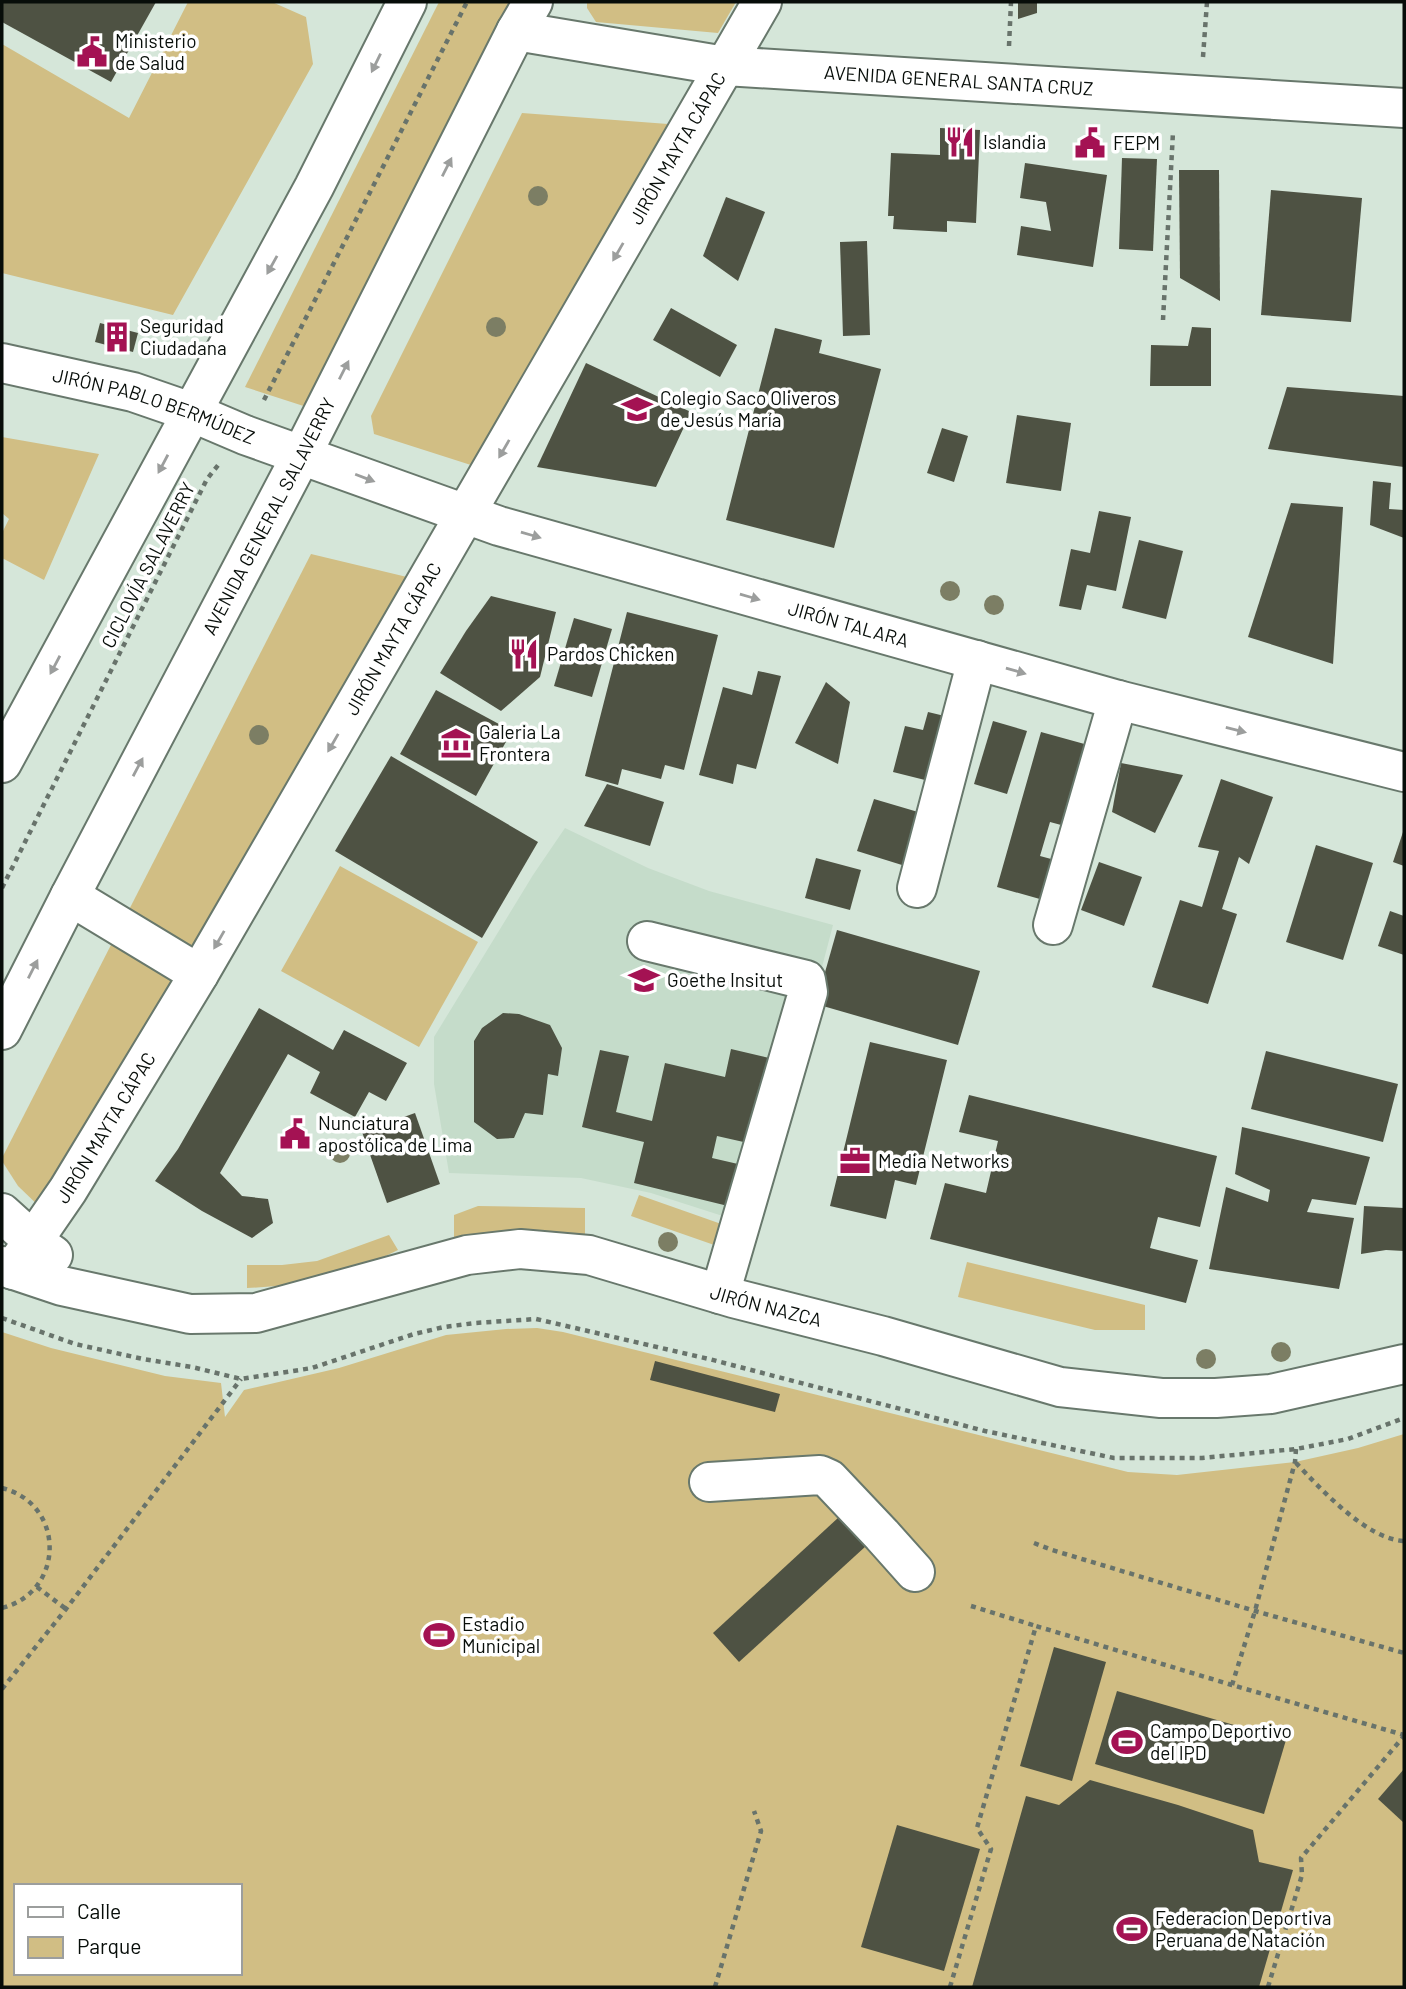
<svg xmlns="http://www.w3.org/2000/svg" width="1406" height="1989" font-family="Barlow,sans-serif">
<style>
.built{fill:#c5dcca}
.green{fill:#d1be84;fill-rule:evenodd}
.building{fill:#4e5243}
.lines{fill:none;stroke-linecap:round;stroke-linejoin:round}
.minor-casing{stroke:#68786c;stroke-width:42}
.major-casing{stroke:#68786c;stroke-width:42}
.path{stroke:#68736b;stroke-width:4.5;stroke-dasharray:5 5;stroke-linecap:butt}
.minor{stroke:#fff;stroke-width:38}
.major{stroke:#fff;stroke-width:38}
.tree{fill:#7c7e64}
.oneway{fill:#9c9e9d}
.labels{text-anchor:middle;stroke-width:7;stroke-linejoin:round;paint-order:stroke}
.poi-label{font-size:19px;fill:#070d09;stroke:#fff;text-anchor:start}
.street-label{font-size:19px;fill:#070d09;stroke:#fff}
</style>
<rect width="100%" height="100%" fill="#d5e6d9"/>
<polygon class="built" points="565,828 648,868 709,891 833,925 804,1036 757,1227 651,1193 581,1178 449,1173 434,1084 434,1037 533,875"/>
<g class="green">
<polygon points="188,2 272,2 306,17 313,64 173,315 2,273 2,44 129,118"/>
<polygon points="439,2 534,2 319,411 245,387"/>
<polygon points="587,2 736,2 718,33 596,22 587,8"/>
<polygon points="522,113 668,124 474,466 374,434 371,416"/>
<polygon points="2,437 99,454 44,580 2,558 2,533 9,519 2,513"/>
<polygon points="311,554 407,577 44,1211 18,1186 2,1161 2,1158"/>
<polygon points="340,866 478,942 419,1047 281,971"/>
<polygon points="639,1195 727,1226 720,1247 631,1216"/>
<polygon points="478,1206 585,1208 585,1243 454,1241 454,1215"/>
<path d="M389,1235L398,1250C349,1275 302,1286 247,1288V1265H282L317,1261Z"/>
<polygon points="967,1262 1145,1305 1145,1330 1095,1330 958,1297"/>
<path d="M537,1328L563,1332L1128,1472L1177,1475L1295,1462L1358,1448L1404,1434V1987H2V1332L51,1348L165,1376L221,1383L225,1417L244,1390L339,1368L446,1335L506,1329ZM16,1886H240V1973H16Z"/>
</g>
<g class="building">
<polygon points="2,2 156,2 111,82 2,22"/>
<polygon points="1018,2 1037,2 1037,13 1018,19"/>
<polygon points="940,128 980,130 976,223 947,221 947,232 893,229 894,216 888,216 891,153 940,155"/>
<polygon points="1122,158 1157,159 1153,251 1119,249"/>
<polygon points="1025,163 1107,175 1093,267 1017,255 1021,226 1051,231 1046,202 1020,198"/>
<polygon points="1179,170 1219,170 1220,301 1180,278"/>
<polygon points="1271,190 1362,198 1351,322 1261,315"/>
<polygon points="726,197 765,212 738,281 703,256"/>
<polygon points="867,241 870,335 843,336 840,242"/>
<polygon points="671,308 737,345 720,377 653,340"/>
<polygon points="100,323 138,333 133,352 95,342"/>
<polygon points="1192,327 1211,328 1211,386 1150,386 1151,345 1188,346"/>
<polygon points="775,328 822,340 819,353 881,369 834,548 726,520"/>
<polygon points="586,363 691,412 656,487 537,467"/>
<polygon points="1287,387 1404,396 1404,467 1268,449"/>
<polygon points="1017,415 1071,423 1061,491 1006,483"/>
<polygon points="942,428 968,436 954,482 927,473"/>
<polygon points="1373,481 1391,483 1389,509 1404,510 1404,538 1370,525"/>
<polygon points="1291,503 1343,507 1333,664 1248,637"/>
<polygon points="1099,511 1131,517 1116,591 1087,585 1081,610 1059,606 1071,549 1090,553"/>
<polygon points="1139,540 1183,551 1166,619 1122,608"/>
<polygon points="491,596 556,612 540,677 501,711 440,673 466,631"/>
<polygon points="627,612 718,635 684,770 665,765 661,779 622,769 618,785 585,776"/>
<polygon points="574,618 612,629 592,697 554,686"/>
<polygon points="758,671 781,676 756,769 737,764 733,784 699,775 723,687 752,695"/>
<polygon points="826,682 850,702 838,764 795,743"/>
<polygon points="436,690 512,731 476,796 400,754"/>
<polygon points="928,712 953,718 937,783 893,772 905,726 923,730"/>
<polygon points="993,721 1027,731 1007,794 974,784"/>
<polygon points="1041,732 1099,748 1076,829 1050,822 1040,856 1066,863 1054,903 997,887"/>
<polygon points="391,756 538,842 482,938 335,851"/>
<polygon points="1121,763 1183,775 1155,833 1112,812"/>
<polygon points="1221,779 1273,797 1249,864 1239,857 1222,909 1237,914 1208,1004 1152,987 1180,900 1202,907 1219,851 1198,847"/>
<polygon points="607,784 664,802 650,846 584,826"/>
<polygon points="874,799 935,817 918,870 857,851"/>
<polygon points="1404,829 1404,866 1393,862"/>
<polygon points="1316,845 1373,863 1343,960 1286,942"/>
<polygon points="816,858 861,870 850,910 805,898"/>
<polygon points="1099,862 1142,877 1124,926 1081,910"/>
<polygon points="1390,911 1404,916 1404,955 1378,946"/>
<polygon points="837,930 980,971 958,1045 816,1004"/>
<polygon points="259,1008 333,1050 344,1030 407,1063 386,1101 369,1092 355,1117 310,1093 320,1072 288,1054 220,1173 242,1196 268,1199 273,1223 252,1238 202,1211 155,1181 178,1149"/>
<polygon points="503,1013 519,1014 550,1025 562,1048 558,1076 548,1074 543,1115 525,1113 514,1138 497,1139 474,1122 474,1041 482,1028"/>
<polygon points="870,1042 947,1060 916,1185 895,1180 886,1219 830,1206"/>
<polygon points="731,1049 769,1058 748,1143 717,1136 712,1158 738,1164 728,1206 634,1183 644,1142 582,1127 600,1050 629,1056 616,1112 652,1121 665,1063 725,1077"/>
<polygon points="1266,1051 1398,1084 1383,1142 1251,1109"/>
<polygon points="969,1095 1217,1156 1200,1227 1158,1217 1150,1248 1198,1260 1186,1303 930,1239 945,1183 986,1193 998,1141 959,1132"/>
<polygon points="415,1113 440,1184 387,1203 362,1132"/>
<polygon points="1242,1127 1370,1157 1356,1205 1312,1199 1307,1212 1354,1218 1339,1289 1209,1269 1226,1187 1268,1202 1270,1190 1235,1174"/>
<polygon points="1364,1206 1404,1208 1404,1251 1386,1250 1361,1254"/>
<polygon points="655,1361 780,1394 775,1412 650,1380"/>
<polygon points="839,1517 866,1546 739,1662 713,1633"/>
<polygon points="1054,1647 1106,1662 1072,1781 1020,1766"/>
<polygon points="1117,1691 1286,1740 1264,1814 1095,1764"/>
<polygon points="1404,1769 1404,1823 1378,1799"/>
<polygon points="1090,1780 1178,1805 1253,1830 1259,1862 1293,1870 1259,1987 972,1987 1026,1796 1059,1805"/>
<polygon points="897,1825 980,1849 944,1971 861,1947"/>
</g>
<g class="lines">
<g class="minor-casing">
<g id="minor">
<path id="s1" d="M516,31L725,66L1404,108"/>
<path id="s2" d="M2,363L133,392L191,412L245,435L499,526L1118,700L1404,772"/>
<polyline points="917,888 977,660"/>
<polyline points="1053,925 1118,700"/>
<polyline points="647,941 806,980 808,992 720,1294"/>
<polyline points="2,1213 33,1241 53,1255"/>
<path id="s3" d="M2,1266L62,1286L190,1314L256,1313L467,1255L520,1249L589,1255L733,1298L883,1336L1060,1387L1161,1398H1216L1271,1394L1404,1364"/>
<path id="s4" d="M13,1270L68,1190L199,974L762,2"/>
<polyline points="709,1482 820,1475 829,1479 882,1535 915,1572"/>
</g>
</g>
<g class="major-casing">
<g id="major">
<polyline points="2,763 314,187 407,2"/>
<polyline points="70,896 199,974"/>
<path id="s5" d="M2,1030L70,896L302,454L516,31L533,2"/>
</g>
</g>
<g class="path">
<polyline points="1009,46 1011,2"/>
<polyline points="1203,57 1207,2"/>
<polyline points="1163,320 1173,132"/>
<polyline points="264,400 467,2"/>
<polyline points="2,888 207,479 219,464"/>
<polyline points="2,1318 75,1344 143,1359 192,1367 241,1379 312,1368 414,1334 444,1327 475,1323 536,1319 709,1359 985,1431 1114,1458 1202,1458 1296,1449 1348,1439 1404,1418"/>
<polyline points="1296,1449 1295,1462 1255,1611 1232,1685 1404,1735"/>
<path d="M1296,1463C1321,1489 1366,1539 1404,1541"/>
<path d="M2,1488C66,1504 65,1592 2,1608"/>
<polyline points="1034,1543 1052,1550 1255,1611 1404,1653"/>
<polyline points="37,1587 66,1609"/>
<polyline points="971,1606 1036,1626"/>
<polyline points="2,1689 66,1609 241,1379"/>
<polyline points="715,1987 761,1831 754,1811"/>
<polyline points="950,1987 991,1849 977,1828 1036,1626 1232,1685"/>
<polyline points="1268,1987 1302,1875 1301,1858 1404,1736"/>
</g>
<use href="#minor" class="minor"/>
<use href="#major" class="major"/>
</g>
<g class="tree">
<circle cx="538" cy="196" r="10"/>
<circle cx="496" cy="327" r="10"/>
<circle cx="950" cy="591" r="10"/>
<circle cx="994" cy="605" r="10"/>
<circle cx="259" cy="735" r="10"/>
<circle cx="340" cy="1153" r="10"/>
<circle cx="668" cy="1242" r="10"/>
<circle cx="1281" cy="1352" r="10"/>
<circle cx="1206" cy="1359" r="10"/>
</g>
<defs><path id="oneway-solid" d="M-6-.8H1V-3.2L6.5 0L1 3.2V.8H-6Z" transform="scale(1.75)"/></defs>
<g class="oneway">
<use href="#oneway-solid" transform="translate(376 63) rotate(116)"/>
<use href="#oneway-solid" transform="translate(447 167) rotate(-63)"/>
<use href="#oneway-solid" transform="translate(618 252) rotate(120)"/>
<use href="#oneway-solid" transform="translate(272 265) rotate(119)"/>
<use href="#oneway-solid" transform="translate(344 370) rotate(-63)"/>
<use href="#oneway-solid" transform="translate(504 449) rotate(120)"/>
<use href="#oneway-solid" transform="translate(163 464) rotate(118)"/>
<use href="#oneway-solid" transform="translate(365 478) rotate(21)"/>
<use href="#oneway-solid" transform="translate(531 535) rotate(16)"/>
<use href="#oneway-solid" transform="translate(750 597) rotate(16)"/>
<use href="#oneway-solid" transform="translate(55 665) rotate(118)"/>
<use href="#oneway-solid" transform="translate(1016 671) rotate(16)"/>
<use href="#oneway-solid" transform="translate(1236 730) rotate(14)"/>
<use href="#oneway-solid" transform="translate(333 743) rotate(120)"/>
<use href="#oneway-solid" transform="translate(138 767) rotate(-62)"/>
<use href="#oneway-solid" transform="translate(219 940) rotate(120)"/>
<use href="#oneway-solid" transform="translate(33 969) rotate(-63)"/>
</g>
<defs>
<g id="civic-bare" transform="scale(2.415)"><path d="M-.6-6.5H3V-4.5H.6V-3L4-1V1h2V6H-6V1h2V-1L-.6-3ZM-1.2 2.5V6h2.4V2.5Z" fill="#a41253" stroke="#fff" stroke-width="2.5" paint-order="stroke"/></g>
<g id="restaurant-bare" transform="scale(2.415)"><path d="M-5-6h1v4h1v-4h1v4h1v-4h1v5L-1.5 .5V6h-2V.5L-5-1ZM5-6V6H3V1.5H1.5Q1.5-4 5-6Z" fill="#a41253" stroke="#fff" stroke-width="2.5" paint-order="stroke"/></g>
<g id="building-bare" transform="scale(2.415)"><path d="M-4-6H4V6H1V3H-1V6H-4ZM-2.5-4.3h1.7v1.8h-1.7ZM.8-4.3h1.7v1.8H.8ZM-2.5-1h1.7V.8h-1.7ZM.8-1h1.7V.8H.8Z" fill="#a41253" stroke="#fff" stroke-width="2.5" paint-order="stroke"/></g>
<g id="school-bare" transform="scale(2.415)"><path d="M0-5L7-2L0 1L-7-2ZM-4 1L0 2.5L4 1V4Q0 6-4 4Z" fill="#a41253" stroke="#fff" stroke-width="2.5" paint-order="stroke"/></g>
<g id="museum-bare" transform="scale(2.415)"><path d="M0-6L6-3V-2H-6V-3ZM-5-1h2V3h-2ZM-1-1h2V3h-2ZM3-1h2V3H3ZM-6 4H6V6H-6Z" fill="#a41253" stroke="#fff" stroke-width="2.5" paint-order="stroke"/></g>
<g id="university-bare" transform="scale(2.415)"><path d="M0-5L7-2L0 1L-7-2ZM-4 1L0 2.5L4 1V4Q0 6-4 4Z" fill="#a41253" stroke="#fff" stroke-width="2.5" paint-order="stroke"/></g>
<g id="office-bare" transform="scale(2.415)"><path d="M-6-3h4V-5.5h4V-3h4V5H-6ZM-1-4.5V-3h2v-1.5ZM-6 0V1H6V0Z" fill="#a41253" stroke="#fff" stroke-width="2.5" paint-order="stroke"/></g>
<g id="stadium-bare" transform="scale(2.415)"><path d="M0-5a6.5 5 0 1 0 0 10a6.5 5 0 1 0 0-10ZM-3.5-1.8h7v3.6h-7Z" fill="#a41253" stroke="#fff" stroke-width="2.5" paint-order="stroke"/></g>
</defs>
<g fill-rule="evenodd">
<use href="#civic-bare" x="92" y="52"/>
<use href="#restaurant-bare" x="960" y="142"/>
<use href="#civic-bare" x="1090" y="143"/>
<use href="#building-bare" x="117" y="337"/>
<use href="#school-bare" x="637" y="409"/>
<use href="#restaurant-bare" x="524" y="654"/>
<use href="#museum-bare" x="456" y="743"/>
<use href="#university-bare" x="644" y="980"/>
<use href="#civic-bare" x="295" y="1134"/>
<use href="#office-bare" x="855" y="1161"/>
<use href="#stadium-bare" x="439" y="1635"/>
<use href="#stadium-bare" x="1127" y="1742"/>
<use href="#stadium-bare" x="1132" y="1929"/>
</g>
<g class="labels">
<g class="poi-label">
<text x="115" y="48">Ministerio<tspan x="115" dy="22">de Salud</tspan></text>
<text x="983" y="149">Islandia</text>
<text x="1113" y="150">FEPM</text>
<text x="140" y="333">Seguridad<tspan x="140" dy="22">Ciudadana</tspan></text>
<text x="660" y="405">Colegio Saco Oliveros<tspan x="660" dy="22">de Jesús María</tspan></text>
<text x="547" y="661">Pardos Chicken</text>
<text x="479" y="739">Galeria La<tspan x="479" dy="22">Frontera</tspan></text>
<text x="667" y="987">Goethe Insitut</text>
<text x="318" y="1130">Nunciatura<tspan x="318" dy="22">apostólica de Lima</tspan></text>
<text x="878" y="1168">Media Networks</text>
<text x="462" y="1631">Estadio<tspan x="462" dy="22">Municipal</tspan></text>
<text x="1150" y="1738">Campo Deportivo<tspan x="1150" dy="22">del IPD</tspan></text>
<text x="1155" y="1925">Federacion Deportiva<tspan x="1155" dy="22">Peruana de Natación</tspan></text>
</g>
<g class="street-label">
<text dy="7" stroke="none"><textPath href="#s1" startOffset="446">AVENIDA GENERAL SANTA CRUZ</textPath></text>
<text dy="7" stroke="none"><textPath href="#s4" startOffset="1304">JIRÓN MAYTA CÁPAC</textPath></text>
<text dy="7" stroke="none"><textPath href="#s2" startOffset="158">JIRÓN PABLO BERMÚDEZ</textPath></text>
<text dy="7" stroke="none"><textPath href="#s5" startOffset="579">AVENIDA GENERAL SALAVERRY</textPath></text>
<text transform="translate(148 565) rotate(-63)" y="7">CICLOVÍA SALAVERRY</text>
<text dy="7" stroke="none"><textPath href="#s2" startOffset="887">JIRÓN TALARA</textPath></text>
<text dy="7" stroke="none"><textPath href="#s4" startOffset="737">JIRÓN MAYTA CÁPAC</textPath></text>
<text dy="7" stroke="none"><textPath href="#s4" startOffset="170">JIRÓN MAYTA CÁPAC</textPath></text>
<text dy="7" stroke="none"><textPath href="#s3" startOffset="786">JIRÓN NAZCA</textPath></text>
</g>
</g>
<rect width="1406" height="1989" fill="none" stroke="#070d09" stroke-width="7"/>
<rect x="14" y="1884" width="228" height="91" fill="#ffffff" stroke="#9c9e9d" stroke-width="2"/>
<rect x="28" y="1907" width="35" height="10" fill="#ffffff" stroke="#9c9e9d" stroke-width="2"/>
<text x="77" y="1919" font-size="21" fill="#070d09">Calle</text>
<rect x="28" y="1937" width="35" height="21" fill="#d1be84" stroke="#9c9e9d" stroke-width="2"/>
<text x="77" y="1954" font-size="21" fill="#070d09">Parque</text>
</svg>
